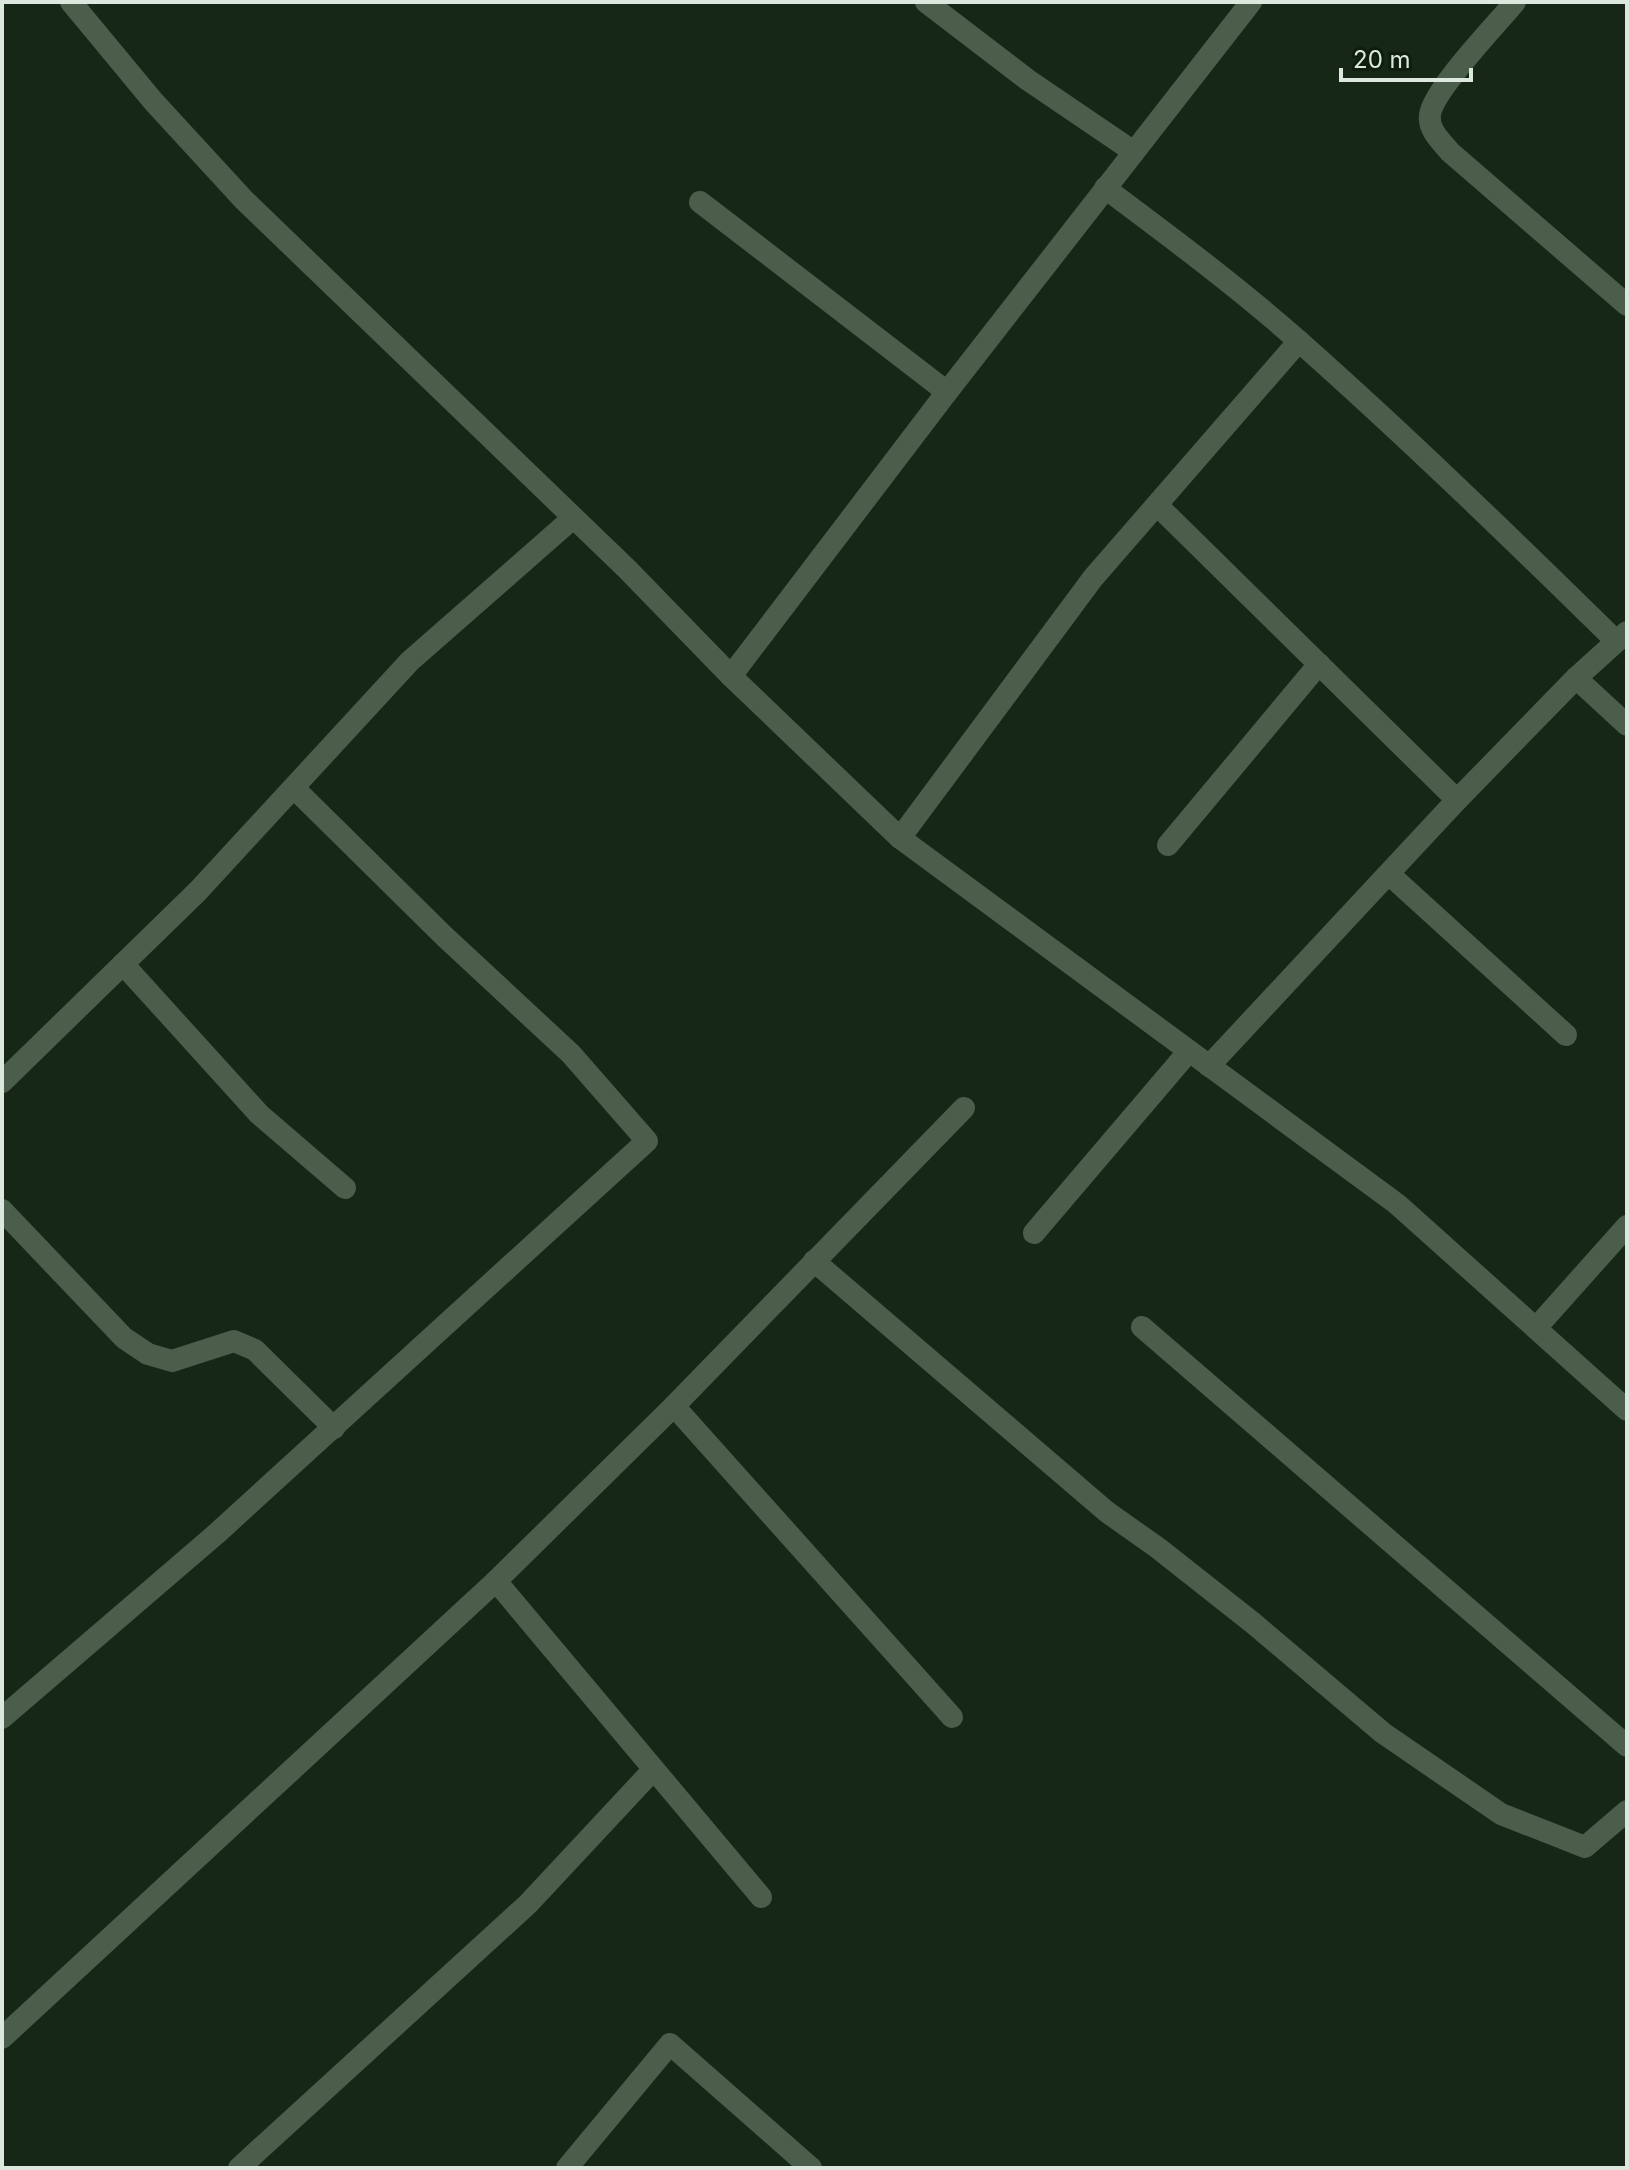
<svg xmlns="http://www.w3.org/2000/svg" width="1629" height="2170" font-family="Inter,sans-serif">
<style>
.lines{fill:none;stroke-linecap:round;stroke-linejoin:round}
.minor{stroke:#4b5e4c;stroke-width:22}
.tertiary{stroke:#4b5e4c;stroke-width:22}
</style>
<rect width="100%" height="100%" fill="#162718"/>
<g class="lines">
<g class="minor">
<polyline points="926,2 1028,80 1134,152"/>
<path d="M1515,2C1497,24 1432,91 1430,115C1428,130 1441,141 1450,152L1627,305"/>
<path d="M1105,188C1172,238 1239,288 1301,343C1409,439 1512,539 1615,640"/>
<polyline points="700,202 947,392"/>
<polyline points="1158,506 1457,800"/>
<polyline points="731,676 947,392 1251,2"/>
<polyline points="1576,678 1627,725"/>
<polyline points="900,838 1093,578 1299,341"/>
<polyline points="1168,845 1319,664"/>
<polyline points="1390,875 1566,1035"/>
<polyline points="123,964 259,1114 345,1188"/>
<polyline points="1209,1066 1457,800 1576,678 1627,632"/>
<polyline points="2,1082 198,891 410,661 573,518"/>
<polyline points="2,1210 124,1338 148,1354 172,1361 234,1341 255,1350 334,1428"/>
<polyline points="1034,1233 1189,1051"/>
<polyline points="814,1261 1107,1512 1158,1548 1253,1623 1383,1733 1501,1814 1585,1847 1627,1811"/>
<polyline points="1142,1327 1627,1746"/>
<polyline points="1536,1328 1627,1226"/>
<polyline points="674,1406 952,1717"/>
<polyline points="496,1581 761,1897"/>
<polyline points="2,1718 215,1535 647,1141 571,1054 444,936 294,788"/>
<polyline points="2,2038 496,1581 674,1406 964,1108"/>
<polyline points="239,2168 528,1904 653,1770"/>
<polyline points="567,2168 670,2044 811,2168"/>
</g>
<polyline class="tertiary" points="71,2 153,101 244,200 627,569 731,676 900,838 1397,1204 1627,1410"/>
</g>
<rect width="1629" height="2170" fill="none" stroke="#dce8dd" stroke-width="8"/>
<path d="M1341 68v12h130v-12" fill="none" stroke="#dce8dd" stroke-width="4"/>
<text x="1353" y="68" font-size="24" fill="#dce8dd" stroke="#0d1e0f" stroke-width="6" paint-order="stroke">20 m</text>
</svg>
